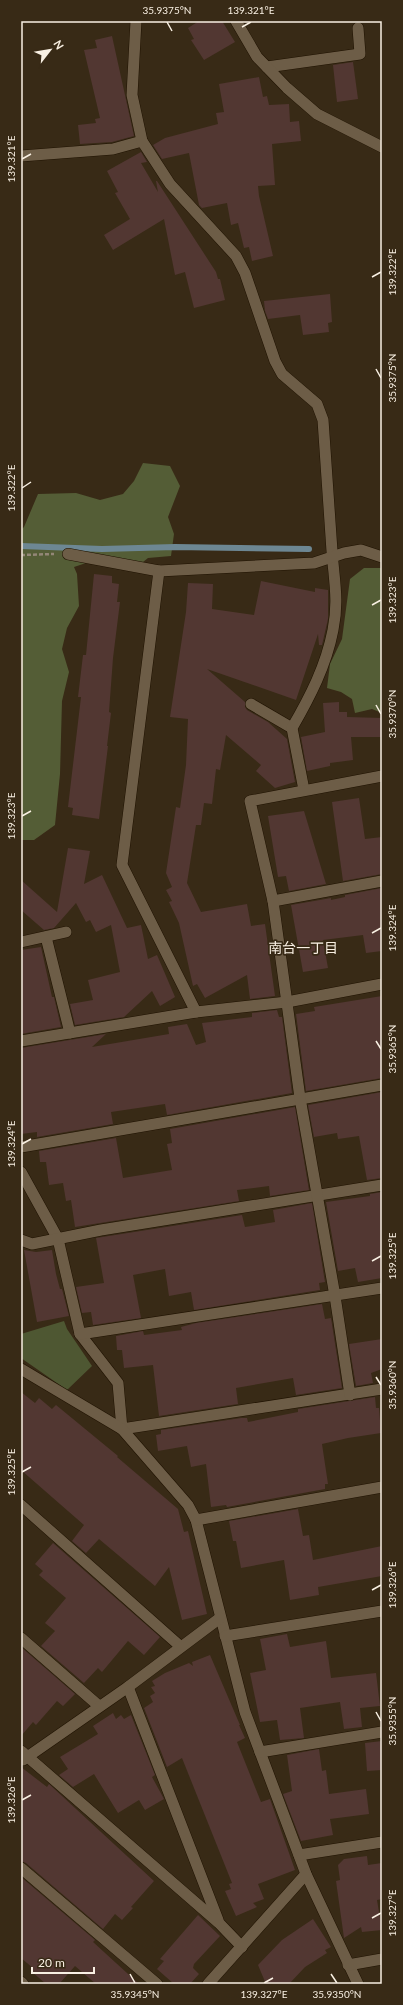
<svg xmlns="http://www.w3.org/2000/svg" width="403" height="2005" font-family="Lato,'Noto Sans JP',sans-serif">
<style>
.green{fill:#4e5732}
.forest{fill:#545d36}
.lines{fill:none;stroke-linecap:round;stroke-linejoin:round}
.stream{stroke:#6d8793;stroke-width:6}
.building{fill:#523732}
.service-casing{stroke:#1f1201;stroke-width:12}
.minor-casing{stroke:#1f1201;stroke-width:12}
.path{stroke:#938777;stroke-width:2.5;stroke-dasharray:4 2;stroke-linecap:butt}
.service{stroke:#6d5d47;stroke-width:11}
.minor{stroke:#6d5d47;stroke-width:11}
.ticks{fill:none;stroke:#f9f0e3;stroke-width:1.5}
.labels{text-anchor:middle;stroke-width:3.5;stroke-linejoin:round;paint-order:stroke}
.neighbourhood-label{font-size:14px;fill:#f9f0e3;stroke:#382a16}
.neatline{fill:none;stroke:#f9f0e3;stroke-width:1.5}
.ticks-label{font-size:10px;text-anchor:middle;fill:#f9f0e3}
</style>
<rect width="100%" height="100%" fill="#382a16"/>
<polygon class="green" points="64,1321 67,1329 92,1366 67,1390 21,1358 21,1334"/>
<g class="forest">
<polygon points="143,463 170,466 180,486 168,517 174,534 171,556 148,558 138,566 86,563 74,567 77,574 79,606 67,628 62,649 69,672 62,701 60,774 55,825 34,840 21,840 21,530 24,527 38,494 76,493 100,500 123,494 134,481"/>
<polygon points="364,568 382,568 382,713 372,709 355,713 352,699 341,692 327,688 330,664 342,639 350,579"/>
</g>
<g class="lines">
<polyline class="stream" points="21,546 102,549 175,547 309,549"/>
</g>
<g class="building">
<polygon points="199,21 222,21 235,42 204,60 191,40 194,39 188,28"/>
<polygon points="112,36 134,136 112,142 80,144 78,125 96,123 95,119 100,118 84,50 97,48 95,40"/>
<polygon points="353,62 358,99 337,102 333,65"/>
<polygon points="259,77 263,97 267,96 269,105 289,104 290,122 299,121 301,141 272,144 275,185 258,186 259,196 273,256 252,261 249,247 244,248 238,223 231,225 227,203 202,208 199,205 189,153 162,159 153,145 165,138 218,124 216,113 224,112 219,84"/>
<polygon points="141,152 147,162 141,163 158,192 156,181 157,181 216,272 218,279 220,279 225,300 194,308 185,272 175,275 164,219 113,250 104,235 130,219 115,193 118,192 107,171"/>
<polygon points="330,294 332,322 328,323 329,332 303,335 300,315 268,319 265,311 264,301"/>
<polygon points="94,574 112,576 112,583 119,584 117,602 120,602 113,658 109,712 111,713 107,746 108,746 99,819 72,815 73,808 68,807 81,697 78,697 83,655 86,655"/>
<polygon points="261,581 315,592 315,588 328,590 328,619 322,645 319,645 318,634 296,700 207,669 245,702 245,707 247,710 268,722 287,739 295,782 275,788 256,771 261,765 226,735 220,770 216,769 212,804 204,803 201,825 196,825 187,883 201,912 247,904 251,926 265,924 275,996 250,999 247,975 205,998 197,984 193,986 179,923 169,902 172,901 166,890 172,887 166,873 176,807 180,808 186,765 188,719 170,717 186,612 188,583 213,584 212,609 254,615"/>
<polygon points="339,702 339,712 347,712 347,717 382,718 382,737 351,737 353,760 330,763 330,766 307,771 301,737 325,732 323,703"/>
<polygon points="359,798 365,839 382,837 382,874 343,881 332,802"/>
<polygon points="304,811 326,884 289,891 286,876 278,877 268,816"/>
<polygon points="68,848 90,851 84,884 102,875 127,928 141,925 148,959 157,955 175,997 160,1006 152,991 124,1017 75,1025 70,1004 93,1000 88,980 120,972 111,925 96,932 90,920 86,922 76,903 54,928 44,930 21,910 21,880 57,912"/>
<polygon points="382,888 382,951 366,953 363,935 323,940 328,968 303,972 291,905 331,898 331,900 345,897 345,895"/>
<polygon points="41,947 52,997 54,997 61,1027 21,1034 21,950"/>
<polygon points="382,996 382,1078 306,1091 296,1014 315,1011 314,1007"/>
<polygon points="277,1010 279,1017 282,1017 292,1093 167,1115 165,1104 111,1112 113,1124 37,1137 37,1132 21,1134 21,1048 106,1034 92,1047 169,1034 168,1027 187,1024 196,1045 206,1042 202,1023 252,1017 252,1013"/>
<polygon points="382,1092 382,1178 367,1180 359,1136 338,1139 337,1133 314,1137 308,1105"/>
<polygon points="295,1107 309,1190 270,1196 269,1186 237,1190 239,1201 75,1227 71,1200 66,1201 63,1183 49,1185 46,1162 40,1162 39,1151 116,1138 123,1178 172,1170 167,1144 172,1143 170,1129"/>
<polygon points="382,1192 382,1278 358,1282 355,1268 338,1271 326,1202 370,1196 370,1194"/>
<polygon points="312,1203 325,1282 319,1283 320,1290 194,1310 191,1292 169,1296 165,1269 133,1275 141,1318 93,1325 91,1312 82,1313 76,1287 104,1283 96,1238 242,1215 245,1227 275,1222 273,1210"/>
<polygon points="24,1250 36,1252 52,1250 56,1274 60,1289 62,1289 69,1316 37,1322"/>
<polygon points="322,1304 325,1319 331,1318 342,1388 296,1395 293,1378 236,1388 238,1404 159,1416 153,1365 124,1368 122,1350 117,1350 116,1336 143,1331 144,1335 182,1330 181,1327 196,1323"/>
<polygon points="382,1339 382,1369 371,1373 373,1383 356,1386 349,1344"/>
<polygon points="21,1392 35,1403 39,1398 52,1409 56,1405 118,1456 117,1457 178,1509 184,1532 188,1531 207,1614 182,1620 169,1567 155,1586 99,1539 86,1553 72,1541 84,1525 21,1470"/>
<polygon points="375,1397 376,1408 379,1408 381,1433 348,1438 322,1444 328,1484 325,1484 325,1489 227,1507 226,1505 211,1507 206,1464 191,1467 187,1446 158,1451 156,1435 161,1434 161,1430 241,1418 247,1418 248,1422 298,1412 298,1409"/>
<polygon points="298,1509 303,1536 309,1535 313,1560 382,1546 382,1576 318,1587 319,1595 290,1600 284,1560 241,1568 236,1541 233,1541 229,1521"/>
<polygon points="53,1543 160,1637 144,1655 128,1641 102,1672 98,1668 84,1683 41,1646 55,1631 45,1623 66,1598 39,1575 43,1571 35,1564"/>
<polygon points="287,1634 290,1647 326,1641 331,1678 376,1673 380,1706 360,1708 362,1727 344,1729 340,1702 300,1708 304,1738 280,1740 277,1720 260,1722 250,1673 266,1670 260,1639"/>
<polygon points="21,1647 75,1694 63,1706 57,1701 36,1725 33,1722 21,1736"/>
<polygon points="210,1655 240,1725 239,1725 245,1738 237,1742 261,1802 270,1799 295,1870 258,1884 264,1899 253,1903 257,1907 236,1916 225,1891 231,1889 229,1884 232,1883 182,1758 167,1767 144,1708 153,1702 150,1696 155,1693 151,1687 155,1686 152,1681 165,1673 189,1663 193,1666 192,1662"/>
<polygon points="113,1713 116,1719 121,1715 124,1719 131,1715 155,1775 152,1777 164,1799 145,1810 139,1800 118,1813 94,1774 73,1787 59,1775 68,1769 60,1757 98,1734 93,1726"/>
<polygon points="382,1741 382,1770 367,1771 365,1743"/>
<polygon points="319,1749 322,1771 326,1770 329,1794 366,1789 369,1814 330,1819 333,1835 301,1841 283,1794 292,1791 287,1755"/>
<polygon points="21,1767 47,1787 49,1784 154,1881 131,1907 133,1908 122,1920 115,1914 103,1929 26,1863 21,1861"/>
<polygon points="367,1856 368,1865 382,1863 382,1899 377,1900 382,1930 362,1932 361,1927 344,1938 336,1881 340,1880 338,1865 344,1859"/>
<polygon points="21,1877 95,1940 93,1942 139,1984 96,1984 75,1966 59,1984 46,1984 31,1971 33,1968 21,1958"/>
<polygon points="198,1915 220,1936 194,1964 193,1968 199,1974 190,1984 174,1984 157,1969 164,1961 160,1959"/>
<polygon points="313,1919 331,1947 325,1950 327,1953 305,1967 289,1984 266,1984 258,1965 282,1940"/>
</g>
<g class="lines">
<g class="service-casing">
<g id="service">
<polyline points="267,67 360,54 358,28"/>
<polyline points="21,156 113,149 142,141"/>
<polyline points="251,704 292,728"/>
</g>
</g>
<g class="minor-casing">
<g id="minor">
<path d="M136,21L132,95L142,141L170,184L236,256L245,273L275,361L282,374L317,404L323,420C326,464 329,507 332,551C334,580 339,601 333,630C326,666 310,697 292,728L304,790"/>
<polyline points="236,21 257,57 287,88 317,114 382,147"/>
<polyline points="68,554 159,571 314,563 344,553 361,550 382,557"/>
<polyline points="159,571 122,865 196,1012"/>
<polyline points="273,901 382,881"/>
<polyline points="46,937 70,1033"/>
<polyline points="21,942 66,932"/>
<polyline points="21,1041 196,1012 287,1002 382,984"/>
<polyline points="21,1147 382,1085"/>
<polyline points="21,1172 58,1239 80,1334 118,1383 122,1429 382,1389"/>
<polyline points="21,1240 32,1244 101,1230 382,1185"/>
<polyline points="80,1334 382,1288"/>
<polyline points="21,1369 122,1429 188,1505 196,1520 245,1712 306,1874 358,1984"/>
<polyline points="350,1395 335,1296 300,1098 273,901 250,801 382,776"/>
<polyline points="21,1505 180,1646"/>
<polyline points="196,1520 382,1487"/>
<polyline points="225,1636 382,1611"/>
<polyline points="21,1638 99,1706"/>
<polyline points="128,1687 218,1920"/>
<polyline points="21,1751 219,1923 242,1947"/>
<polyline points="260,1752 382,1732"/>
<polyline points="23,1760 128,1687 220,1618"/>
<polyline points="299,1855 382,1842"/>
<polyline points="21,1868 157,1984"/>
<polyline points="348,1965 382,1959"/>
<polyline points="21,1982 23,1984"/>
<polyline points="208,1984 306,1874"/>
</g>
</g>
<polyline class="path" points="21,555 54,554"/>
<use href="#service" class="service"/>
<use href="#minor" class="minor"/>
</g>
<path class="ticks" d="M167,22L172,31M242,27L251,22M22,159L31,154M372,277L381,272M376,369L381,378M22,488L31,482M372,605L381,600M376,705L381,714M22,816L31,811M372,933L381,928M376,1041L381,1049M22,1144L31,1139M372,1261L381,1256M376,1377L381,1385M22,1472L31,1467M372,1590L381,1585M376,1712L381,1721M22,1800L31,1795M372,1918L381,1913M130,1974L135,1983M331,1974L337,1983M264,1983L273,1978"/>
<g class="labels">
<g class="neighbourhood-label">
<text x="303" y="953">南台一丁目</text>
</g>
</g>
<rect width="403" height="2005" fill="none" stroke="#382a16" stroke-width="44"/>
<g transform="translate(50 50) rotate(59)" stroke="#382a16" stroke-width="3" paint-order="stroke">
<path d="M0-3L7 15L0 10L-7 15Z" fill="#f9f0e3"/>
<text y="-6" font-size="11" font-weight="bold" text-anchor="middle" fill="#f9f0e3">N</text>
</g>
<path d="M32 1967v6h62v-6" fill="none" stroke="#f9f0e3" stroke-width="2"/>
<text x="38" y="1967" font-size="12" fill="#f9f0e3" stroke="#382a16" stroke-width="3" paint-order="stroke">20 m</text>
<rect x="22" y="22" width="359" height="1961" class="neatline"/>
<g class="ticks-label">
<text x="167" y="14">35.9375°N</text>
<text x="251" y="14">139.321°E</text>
<text transform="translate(11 159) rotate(-90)" y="4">139.321°E</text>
<text transform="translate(392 272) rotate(-90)" y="4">139.322°E</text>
<text transform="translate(392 378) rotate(-90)" y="4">35.9375°N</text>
<text transform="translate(11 488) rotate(-90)" y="4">139.322°E</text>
<text transform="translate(392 600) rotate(-90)" y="4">139.323°E</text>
<text transform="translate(392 714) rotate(-90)" y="4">35.9370°N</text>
<text transform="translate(11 816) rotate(-90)" y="4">139.323°E</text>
<text transform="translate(392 928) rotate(-90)" y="4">139.324°E</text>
<text transform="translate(392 1049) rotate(-90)" y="4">35.9365°N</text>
<text transform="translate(11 1144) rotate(-90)" y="4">139.324°E</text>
<text transform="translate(392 1256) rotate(-90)" y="4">139.325°E</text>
<text transform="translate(392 1385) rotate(-90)" y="4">35.9360°N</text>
<text transform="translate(11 1472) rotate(-90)" y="4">139.325°E</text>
<text transform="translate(392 1585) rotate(-90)" y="4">139.326°E</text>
<text transform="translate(392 1721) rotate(-90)" y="4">35.9355°N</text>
<text transform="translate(11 1800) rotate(-90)" y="4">139.326°E</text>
<text transform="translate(392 1913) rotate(-90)" y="4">139.327°E</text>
<text x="135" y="1998">35.9345°N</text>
<text x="264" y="1998">139.327°E</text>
<text x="337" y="1998">35.9350°N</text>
</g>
</svg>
